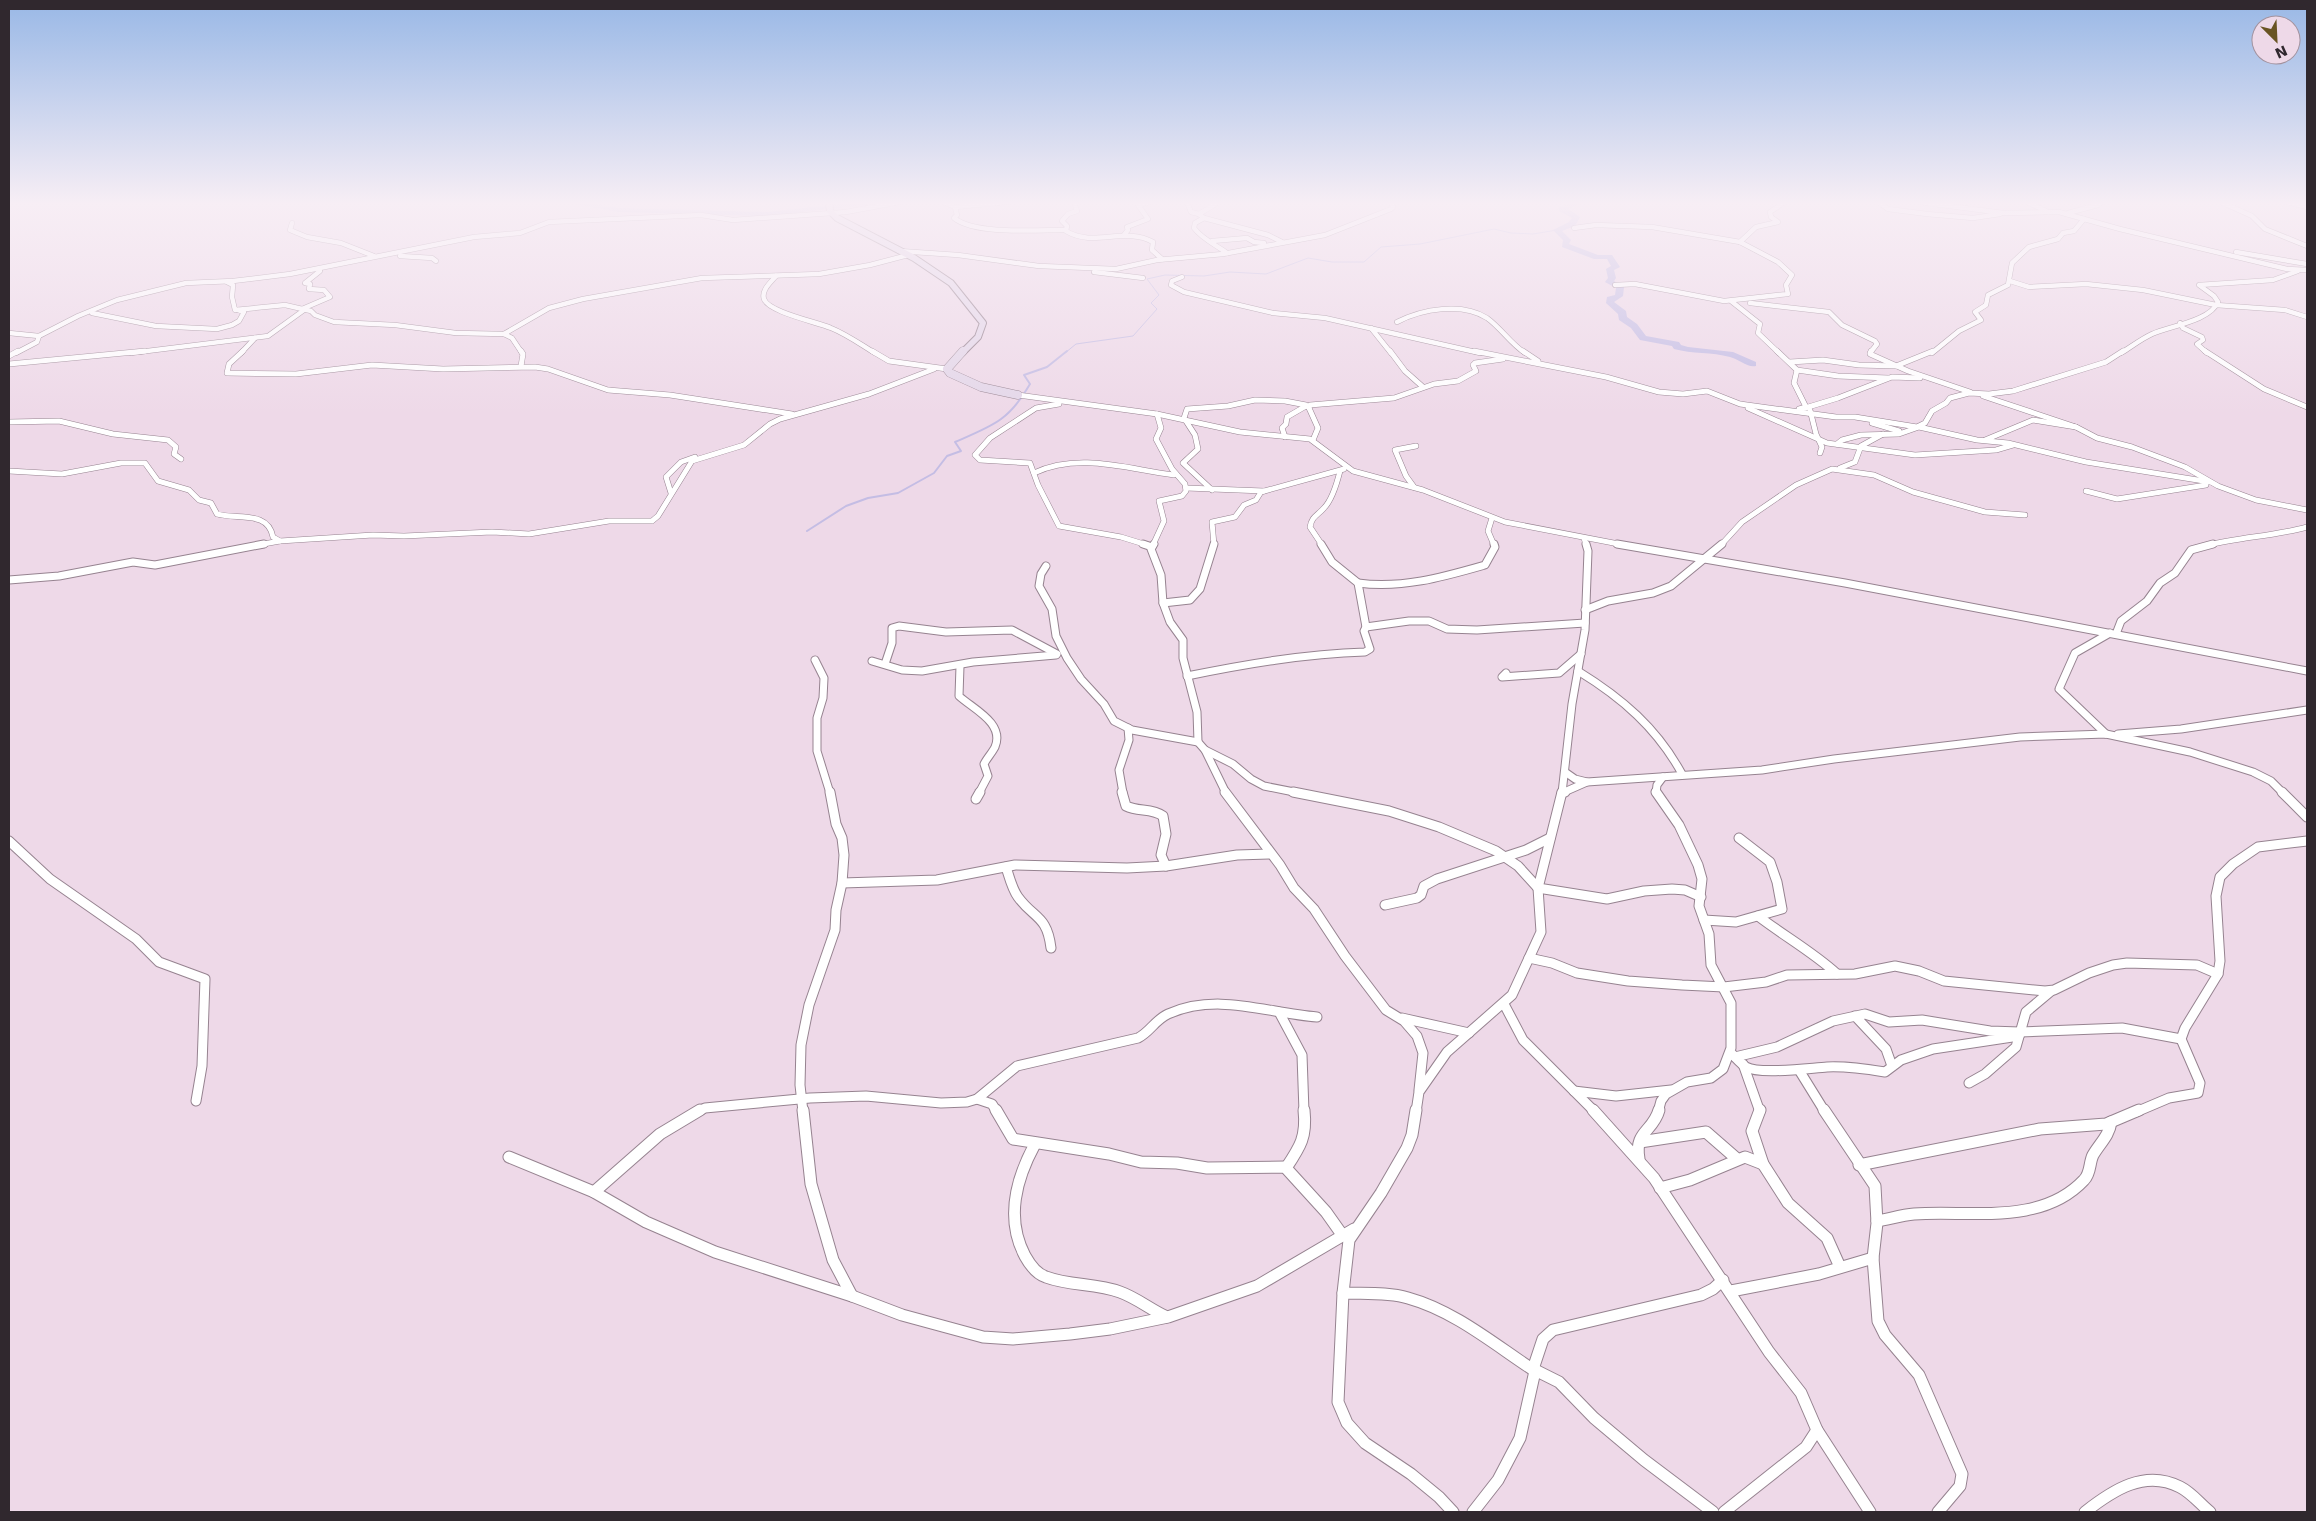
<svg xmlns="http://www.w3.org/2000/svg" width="2316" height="1521" font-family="'DejaVu Sans',sans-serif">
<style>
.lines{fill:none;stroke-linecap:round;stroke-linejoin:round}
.stream-far1{stroke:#c4bde4;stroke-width:1}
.stream{stroke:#c4bde4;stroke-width:2}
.river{fill:#c4bde4;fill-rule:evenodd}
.street-far4-casing{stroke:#968390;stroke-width:5.5}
.street-far3-casing{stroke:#968390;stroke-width:6}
.street-far2-casing{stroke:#968390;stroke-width:9}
.street-far1-casing{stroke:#968390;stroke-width:11}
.street-casing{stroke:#968390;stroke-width:13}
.secondary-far1-casing{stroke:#968390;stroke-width:8}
.secondary-casing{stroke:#968390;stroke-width:9}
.street-far4{stroke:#fff;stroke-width:4.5}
.street-far3{stroke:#fff;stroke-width:5}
.street-far2{stroke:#fff;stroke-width:7}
.street-far1{stroke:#fff;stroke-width:9}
.street{stroke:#fff;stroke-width:11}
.secondary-far1{stroke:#e4d7e9;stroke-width:6}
.secondary{stroke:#e4d7e9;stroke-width:8}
</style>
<rect width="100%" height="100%" fill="#eed9e8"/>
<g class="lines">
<polyline class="stream-far1" points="1065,353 1076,344 1133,336 1157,309 1151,303 1159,295 1147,279 1165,275 1204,276 1230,272 1266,274 1308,258 1332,262 1364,262 1381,247 1420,244 1494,229 1511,233 1533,234 1557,230"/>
<path class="stream" d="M807,531L846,506L868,498L898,493L934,473L947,456L961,451L955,442C992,426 1009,421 1030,384L1024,375L1047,367L1067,351"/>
<g class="river">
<polygon points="437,202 468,202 465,204 440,204"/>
<polygon points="563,202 582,202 619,208 767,212 861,202 888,202 767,216 619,212"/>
<path d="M1574,202H1585L1568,209L1580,217L1575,226L1562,231L1571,240L1569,244L1598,255H1612L1620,267L1614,270L1616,278L1614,281L1624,287L1623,296L1614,302L1626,311L1627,317L1637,324L1646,336L1679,342L1681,345L1688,347L1733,352L1756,362V366C1747,368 1739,359 1730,357C1712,352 1692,354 1674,349L1672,346L1640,340L1631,328L1619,320L1618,314L1606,303L1607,297L1615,295L1616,288L1605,282L1608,278L1606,269L1611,266L1607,259H1594L1562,247L1563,240L1553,230L1569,222L1572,218L1559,211V207Z"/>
</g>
<g class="street-far4-casing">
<g id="street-far4">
<path d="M943,202L955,207L957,215L954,218C975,235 1037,230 1065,230"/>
<path d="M1074,202L1077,211L1068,214L1062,221L1067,226L1066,231C1094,248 1125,226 1153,242L1152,250L1162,259"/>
<polyline points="1187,202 1191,212 1199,214"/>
<path d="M1219,202L1199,214L1204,218L1195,223L1194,228C1202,239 1216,245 1227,253"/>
<polyline points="1878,202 1888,209 1927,214 1973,218 2000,214"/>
<polyline points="1919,202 2003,213 2059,212 2120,229 2287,269 2307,270"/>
<polyline points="2027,202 2048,212"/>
<polyline points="2221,202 2252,216 2265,229 2307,246"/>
<polyline points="2287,202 2307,207"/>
<polyline points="955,207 1007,202"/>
<polyline points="2068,213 2098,205 2101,202"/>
<polyline points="1204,218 1268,235 1282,242"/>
<polyline points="292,223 290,230 307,237 341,243 374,256"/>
<polyline points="1574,228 1596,225 1652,227 1740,242 1778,262 1792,275 1786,285 1788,294 1724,301 1635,284 1615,285"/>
<polyline points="1124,235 1128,230 1127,227 1148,219 1138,205 1150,202"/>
<polyline points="1212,241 1247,238 1254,242 1264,243"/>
<polyline points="1740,242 1756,227 1778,222 1771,217 1770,212 1785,202"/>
<polyline points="899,251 958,255 1039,266 1116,269 1157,260 1223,254 1325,235 1391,209 1393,207 1391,202"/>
<polyline points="2236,252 2307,264"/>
<polyline points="400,256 432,258 436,261"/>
<polyline points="1094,272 1143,278"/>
<path d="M776,276C771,282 761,290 764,299C768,312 817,322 831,328C846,334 860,344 875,353"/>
<polyline points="1182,277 1172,281 1171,285 1184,292 1273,313 1325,318 1480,353"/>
<polyline points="2010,281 2029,287 2086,284 2143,290 2216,305 2285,310 2307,317"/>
<polyline points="227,282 233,285 232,297 235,310 285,305 311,311 315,315 334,322 395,325 456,333 504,334 512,338 522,353"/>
<polyline points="1731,301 1760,324 1758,333 1779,353"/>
<polyline points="1750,303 1829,312 1842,325 1875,341 1877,344 1870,353"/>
<polyline points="302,309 330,297 324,290 309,289 310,284 305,283 320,271"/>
<polyline points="92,313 156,326 217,329 232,325 239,321 244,312 238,310"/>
<path d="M1397,322C1422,309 1462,302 1487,318C1501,328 1510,343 1525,353"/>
<polyline points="2180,323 2183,328 2202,337 2203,340 2197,344 2207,353"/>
<polyline points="1371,328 1391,353"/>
<polyline points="9,333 39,336 37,342 16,353"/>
<polyline points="504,334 549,308 583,299 702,278 819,274 870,265 908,255"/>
<polyline points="39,336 78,316 117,300 186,283 233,281 290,274 474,237 520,233 549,222 701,215 733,220 846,212 900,202"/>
<polyline points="131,353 268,336 304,310"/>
<polyline points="241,353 255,338"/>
<polyline points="1932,353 1959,331 1981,320 1975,312 1986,305 1988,295 2008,285 2012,263 2029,247 2058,239 2063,233 2074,231 2084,219"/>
<path d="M2121,353C2131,347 2141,339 2152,334C2170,326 2210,321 2218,302L2214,296L2199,285L2273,280L2298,271"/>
</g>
</g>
<g class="street-far3-casing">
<g id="street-far3">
<polyline points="243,351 229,364 227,373 296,374 372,365 443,369 535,367 548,369 608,390 670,395 792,414"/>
<polyline points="872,351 889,361 947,369"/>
<polyline points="1390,351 1405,371 1423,387"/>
<polyline points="1474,351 1606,377 1659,392 1683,394 1707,391 1740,404 1836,417 1855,417 1917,427 1925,423 1932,411 1946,403 1950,398 1969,393 1989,394 2013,391 2106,362 2123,351"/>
<polyline points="1523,351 1538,361"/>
<polyline points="1777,351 1797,370 1794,383 1806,407 1799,409"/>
<polyline points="1871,351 1870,354 1908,371 1970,392"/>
<polyline points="2205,351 2264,389 2307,407"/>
<polyline points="9,356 18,351"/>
<polyline points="1790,362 1823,360 1859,365 1896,366 1933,351"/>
<polyline points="9,364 145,351"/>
<polyline points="521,366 523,354 521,351"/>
<polyline points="1797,370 1838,376 1888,378"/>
<polyline points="1018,395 1157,414 1240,432 1310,439 1353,471 1423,490 1505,522 1624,545"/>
<polyline points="1983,396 2076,427"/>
<polyline points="1059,404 1036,408 990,438 975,455 980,460 1030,463 1038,485 1059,526 1121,537 1147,545"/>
<polyline points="1748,408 1827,443 1915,455 1996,450 2013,445"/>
<polyline points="1805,408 1838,398 1892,377 1920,378"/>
<polyline points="1810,410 1816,434 1822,447 1820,453"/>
<polyline points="9,422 59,421 113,434 168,440 176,447 174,454 181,459"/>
<polyline points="1872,423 1899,431"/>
<polyline points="1285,437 1282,428 1286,424 1287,417 1306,406"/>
<polyline points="1313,440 1318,428 1309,408 1310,405 1394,398 1434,384 1458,381 1476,371 1473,365 1475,363 1503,359"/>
<polyline points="1985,440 2033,420 2076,427 2097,438 2132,447 2185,467 2218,486 2256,500 2307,510"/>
<polyline points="1837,444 1842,440 1861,435 1899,434 1919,427 1977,440 2008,443 2086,462 2210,482"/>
<polyline points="1840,468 1855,462 1861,446 1883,434"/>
<path d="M9,471L62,474L121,463H145L158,481L189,490L199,500L211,503L217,514C237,520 268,510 273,537L280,541L373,535L404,536L492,532L529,534L609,521H652L658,516L692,461L744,445L770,424L780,419L869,394L934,369"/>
<path d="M1034,473C1079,452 1127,469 1174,475"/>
<polyline points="1414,487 1406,476 1395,450 1416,446"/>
<polyline points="1186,488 1264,491"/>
<polyline points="1212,490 1183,463 1198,449 1195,435 1184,418 1187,409 1228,406 1255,400 1285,401 1306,405 1309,408"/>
<polyline points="2086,491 2117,499 2206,485"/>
<polyline points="671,493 666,477 681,462 695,457"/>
<polyline points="1492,518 1488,531 1494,545"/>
<polyline points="1584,538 1586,545"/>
<polyline points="258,545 280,541"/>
<polyline points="1153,545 1164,521 1159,501 1182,496 1186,491 1185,484 1172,469 1156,439 1161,428 1157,414"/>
<polyline points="1214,545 1212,522 1235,517 1244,505 1256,500 1261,492 1344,469"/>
<path d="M1322,545L1310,527C1312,516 1317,516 1324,508C1332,500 1337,483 1340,471"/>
<polyline points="1721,545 1742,522 1796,485 1832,469 1874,475 1913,492 1985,512 2025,515"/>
<path d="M2209,545C2241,537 2275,536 2307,527"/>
</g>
</g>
<g class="street-far2-casing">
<g id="street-far2">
<polyline points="1143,544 1152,547"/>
<polyline points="1154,544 1151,549 1161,575 1163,603 1170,622 1183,640 1183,658 1197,712 1198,742 1205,750 1226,793"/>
<polyline points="1617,544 1845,583 2307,671"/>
<polyline points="1046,566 1041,574 1039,586 1052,609 1056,636 1067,658 1081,679 1104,704 1114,721 1132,730 1198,742"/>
<polyline points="9,580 59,576 133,562 155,565 264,544"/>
<path d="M1358,583C1402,589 1443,577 1485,565L1495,547L1494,544"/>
<polyline points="1163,603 1190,600 1200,589 1214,544"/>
<polyline points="1585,610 1608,601 1653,593 1671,586 1722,544"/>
<polyline points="1366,627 1409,621 1429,621 1447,629 1477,630 1585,623"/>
<polyline points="2116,634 2121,621 2147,601 2160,583 2175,573 2191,550 2213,544"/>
<polyline points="815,660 824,678 823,698 817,718 817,751 830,793"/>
<polyline points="872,661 902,670 922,671 973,662 1056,655"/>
<polyline points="885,664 892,643 892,628 899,626 946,632 1012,630 1057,654"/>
<path d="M960,666L959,696C973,709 1005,723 995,747C992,753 987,758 984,764L988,776L979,793"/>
<path d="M1578,671C1622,698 1657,728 1682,774"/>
<polyline points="1506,673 1502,677 1559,673 1581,654"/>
<path d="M1187,676C1246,664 1304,654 1365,652L1370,649L1364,631L1366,627L1358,583L1332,562L1321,544"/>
<polyline points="2106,734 2059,689 2075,653 2110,633"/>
<polyline points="2118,734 2181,729 2307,710"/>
<polyline points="1205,750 1233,764 1251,779 1264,786 1299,793"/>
<polyline points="1565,772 1575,779 1587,782"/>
<polyline points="1123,793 1119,770 1129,740 1128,728"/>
<polyline points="1562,793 1587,782 1762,770 1834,759 2020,737 2106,734 2190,752 2253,772 2271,781 2283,793"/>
<polyline points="1562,793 1572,704 1585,630 1588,551 1586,544"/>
<polyline points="1656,793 1657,785 1663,777"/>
</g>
</g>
<g class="street-far1-casing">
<g id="street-far1">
<path d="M1122,792L1126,806C1138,812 1152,808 1163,816L1166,834L1161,855L1166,866"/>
<polyline points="1225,792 1280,865 1294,888 1314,909 1345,956 1386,1010 1404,1021 1417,1036 1423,1053 1419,1090"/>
<polyline points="1293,792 1389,811 1439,827 1496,851 1518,866 1538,888 1607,899 1644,891 1672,889 1685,890 1701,897"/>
<polyline points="1656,792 1679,825 1698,865 1702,879 1699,906 1709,934 1711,965 1731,1003 1731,1048 1723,1069 1711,1078 1687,1082 1666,1094 1661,1101 1658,1112"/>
<polyline points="2282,792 2307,817"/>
<polyline points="1562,793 1565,792"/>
<polyline points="976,799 980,792"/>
<polyline points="9,841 50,879 136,939 159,962 205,979 202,1066 196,1101"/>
<path d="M1006,867C1009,876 1012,889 1018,897C1034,919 1047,915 1051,948"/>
<polyline points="842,883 937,880 1015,865 1127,868 1166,866 1237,855 1269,854"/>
<polyline points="1385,905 1417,898 1421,895 1424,886 1437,879 1526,850 1550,838"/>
<path d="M1758,916C1784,936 1813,952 1837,974"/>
<polyline points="1704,920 1736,922 1782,909 1777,882 1770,862 1739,838"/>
<polyline points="1529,958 1552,963 1577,973 1628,981 1682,985 1724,987 1766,982 1787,975 1855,974 1895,966 1919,971 1944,981 2045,991 2054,990 2089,973 2113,965 2127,963 2197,965 2218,974"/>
<polyline points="1504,1004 1523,1040 1595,1112"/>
<polyline points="1279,1012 1302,1055 1304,1112"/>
<polyline points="1855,1016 1886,1049 1892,1066"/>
<polyline points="1402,1018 1469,1033"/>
<path d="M1732,1054C1736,1058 1741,1064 1746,1067C1760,1075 1810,1068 1827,1067C1847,1066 1866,1069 1885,1072L1901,1060L1933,1049L2019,1036"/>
<polyline points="1735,1057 1777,1047 1833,1021 1865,1014 1889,1022 1922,1020 1990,1031 2020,1032 2122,1028 2181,1039"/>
<polyline points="1743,1064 1760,1112"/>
<polyline points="1799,1070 1825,1112"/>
<polyline points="1969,1083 1985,1074 2016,1047 2026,1012 2051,991"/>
<polyline points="1574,1091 1616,1096 1671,1090"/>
<polyline points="977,1099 992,1104 997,1112"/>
<path d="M697,1112L705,1108L810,1098L866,1096L941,1103L967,1102L977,1099L1017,1066L1138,1038C1150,1032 1155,1020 1168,1014C1218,992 1266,1013 1317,1017"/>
<polyline points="803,1112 800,1085 801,1045 809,1005 835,930 836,910 842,883 844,855 842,838 836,824 830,792"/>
<polyline points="1416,1112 1419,1092 1447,1052 1512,995 1541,932 1538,888 1562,792"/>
<polyline points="2136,1112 2169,1098 2198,1093 2200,1083 2181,1039 2185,1028 2218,974 2220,961 2216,896 2220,877 2233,864 2258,847 2307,841"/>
</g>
</g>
<g class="street-casing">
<g id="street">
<polyline points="803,1110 811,1184 833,1260 852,1296"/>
<polyline points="996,1110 1013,1139 1109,1154 1141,1162 1177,1163 1207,1168 1285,1167 1326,1212 1343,1236"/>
<polyline points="1416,1110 1412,1135 1407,1148 1381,1193 1349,1240 1343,1293 1338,1402 1347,1423 1365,1443 1411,1474 1439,1497 1453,1512"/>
<polyline points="1593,1110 1654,1178 1769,1352 1801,1393 1817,1430 1870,1512"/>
<polyline points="1760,1110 1752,1131 1763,1164 1788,1203 1827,1238 1840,1267"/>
<polyline points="1824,1110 1875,1186 1877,1223 1873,1258 1878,1321 1885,1335 1919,1375 1962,1474 1960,1486 1938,1512"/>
<polyline points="1640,1142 1706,1132 1737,1159"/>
<path d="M1035,1144C1016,1179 1005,1218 1025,1256C1030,1265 1036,1274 1046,1277C1070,1286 1096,1283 1120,1292C1137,1298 1151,1310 1167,1317"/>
<polyline points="509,1157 594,1192 646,1222 715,1252 852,1296 902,1315 983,1337 1013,1339 1070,1334 1110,1329 1168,1317 1257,1286 1354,1229"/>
<path d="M1639,1159C1634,1131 1653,1132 1659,1110"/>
<polyline points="1859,1165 2040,1129 2106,1124 2139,1110"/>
<path d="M1286,1168C1300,1147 1307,1137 1304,1110"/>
<polyline points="1660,1188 1690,1180 1745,1157 1763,1164"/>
<polyline points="594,1192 660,1134 700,1110"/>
<path d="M1877,1221C1889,1219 1902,1215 1914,1214C1970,1210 2041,1226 2084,1180C2091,1173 2089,1163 2093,1155C2100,1143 2109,1136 2111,1122"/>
<polyline points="1731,1291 1819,1274 1873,1258"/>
<path d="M1343,1293C1364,1294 1387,1292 1408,1298C1455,1311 1495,1345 1535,1371"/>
<polyline points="1533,1369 1559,1382 1594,1418 1644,1460 1713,1512"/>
<polyline points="1473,1512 1498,1480 1520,1438 1535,1371 1533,1369 1543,1339 1553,1330 1701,1295 1713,1289 1723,1280"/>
<polyline points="1724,1512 1806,1447 1817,1430"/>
<path d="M2085,1512C2113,1490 2145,1469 2180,1487C2192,1493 2200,1504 2210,1512"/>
</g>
</g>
<g class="secondary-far1-casing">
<polyline id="secondary-far1" points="829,202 830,211 837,218 914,258 951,283 983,323 978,337 962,353"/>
</g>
<g class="secondary-casing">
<polyline id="secondary" points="963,351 947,369 950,373 981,387 1018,395"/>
</g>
<use href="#street-far4" class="street-far4"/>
<use href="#street-far3" class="street-far3"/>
<use href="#street-far2" class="street-far2"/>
<use href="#street-far1" class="street-far1"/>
<use href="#street" class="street"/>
<use href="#secondary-far1" class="secondary-far1"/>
<use href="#secondary" class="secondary"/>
</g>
<linearGradient id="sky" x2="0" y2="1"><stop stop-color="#99b8e6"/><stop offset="0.49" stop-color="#f7eef5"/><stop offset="1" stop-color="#f7eef5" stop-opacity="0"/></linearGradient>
<rect width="2316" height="415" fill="url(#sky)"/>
<rect width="2316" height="1521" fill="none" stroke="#30282e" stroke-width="20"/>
<g transform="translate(2276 40) rotate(156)"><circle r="24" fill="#eed9e8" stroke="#a2929e"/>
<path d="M0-4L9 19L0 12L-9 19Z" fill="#695423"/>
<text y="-8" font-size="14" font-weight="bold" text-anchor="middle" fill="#30282e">N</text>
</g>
</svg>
